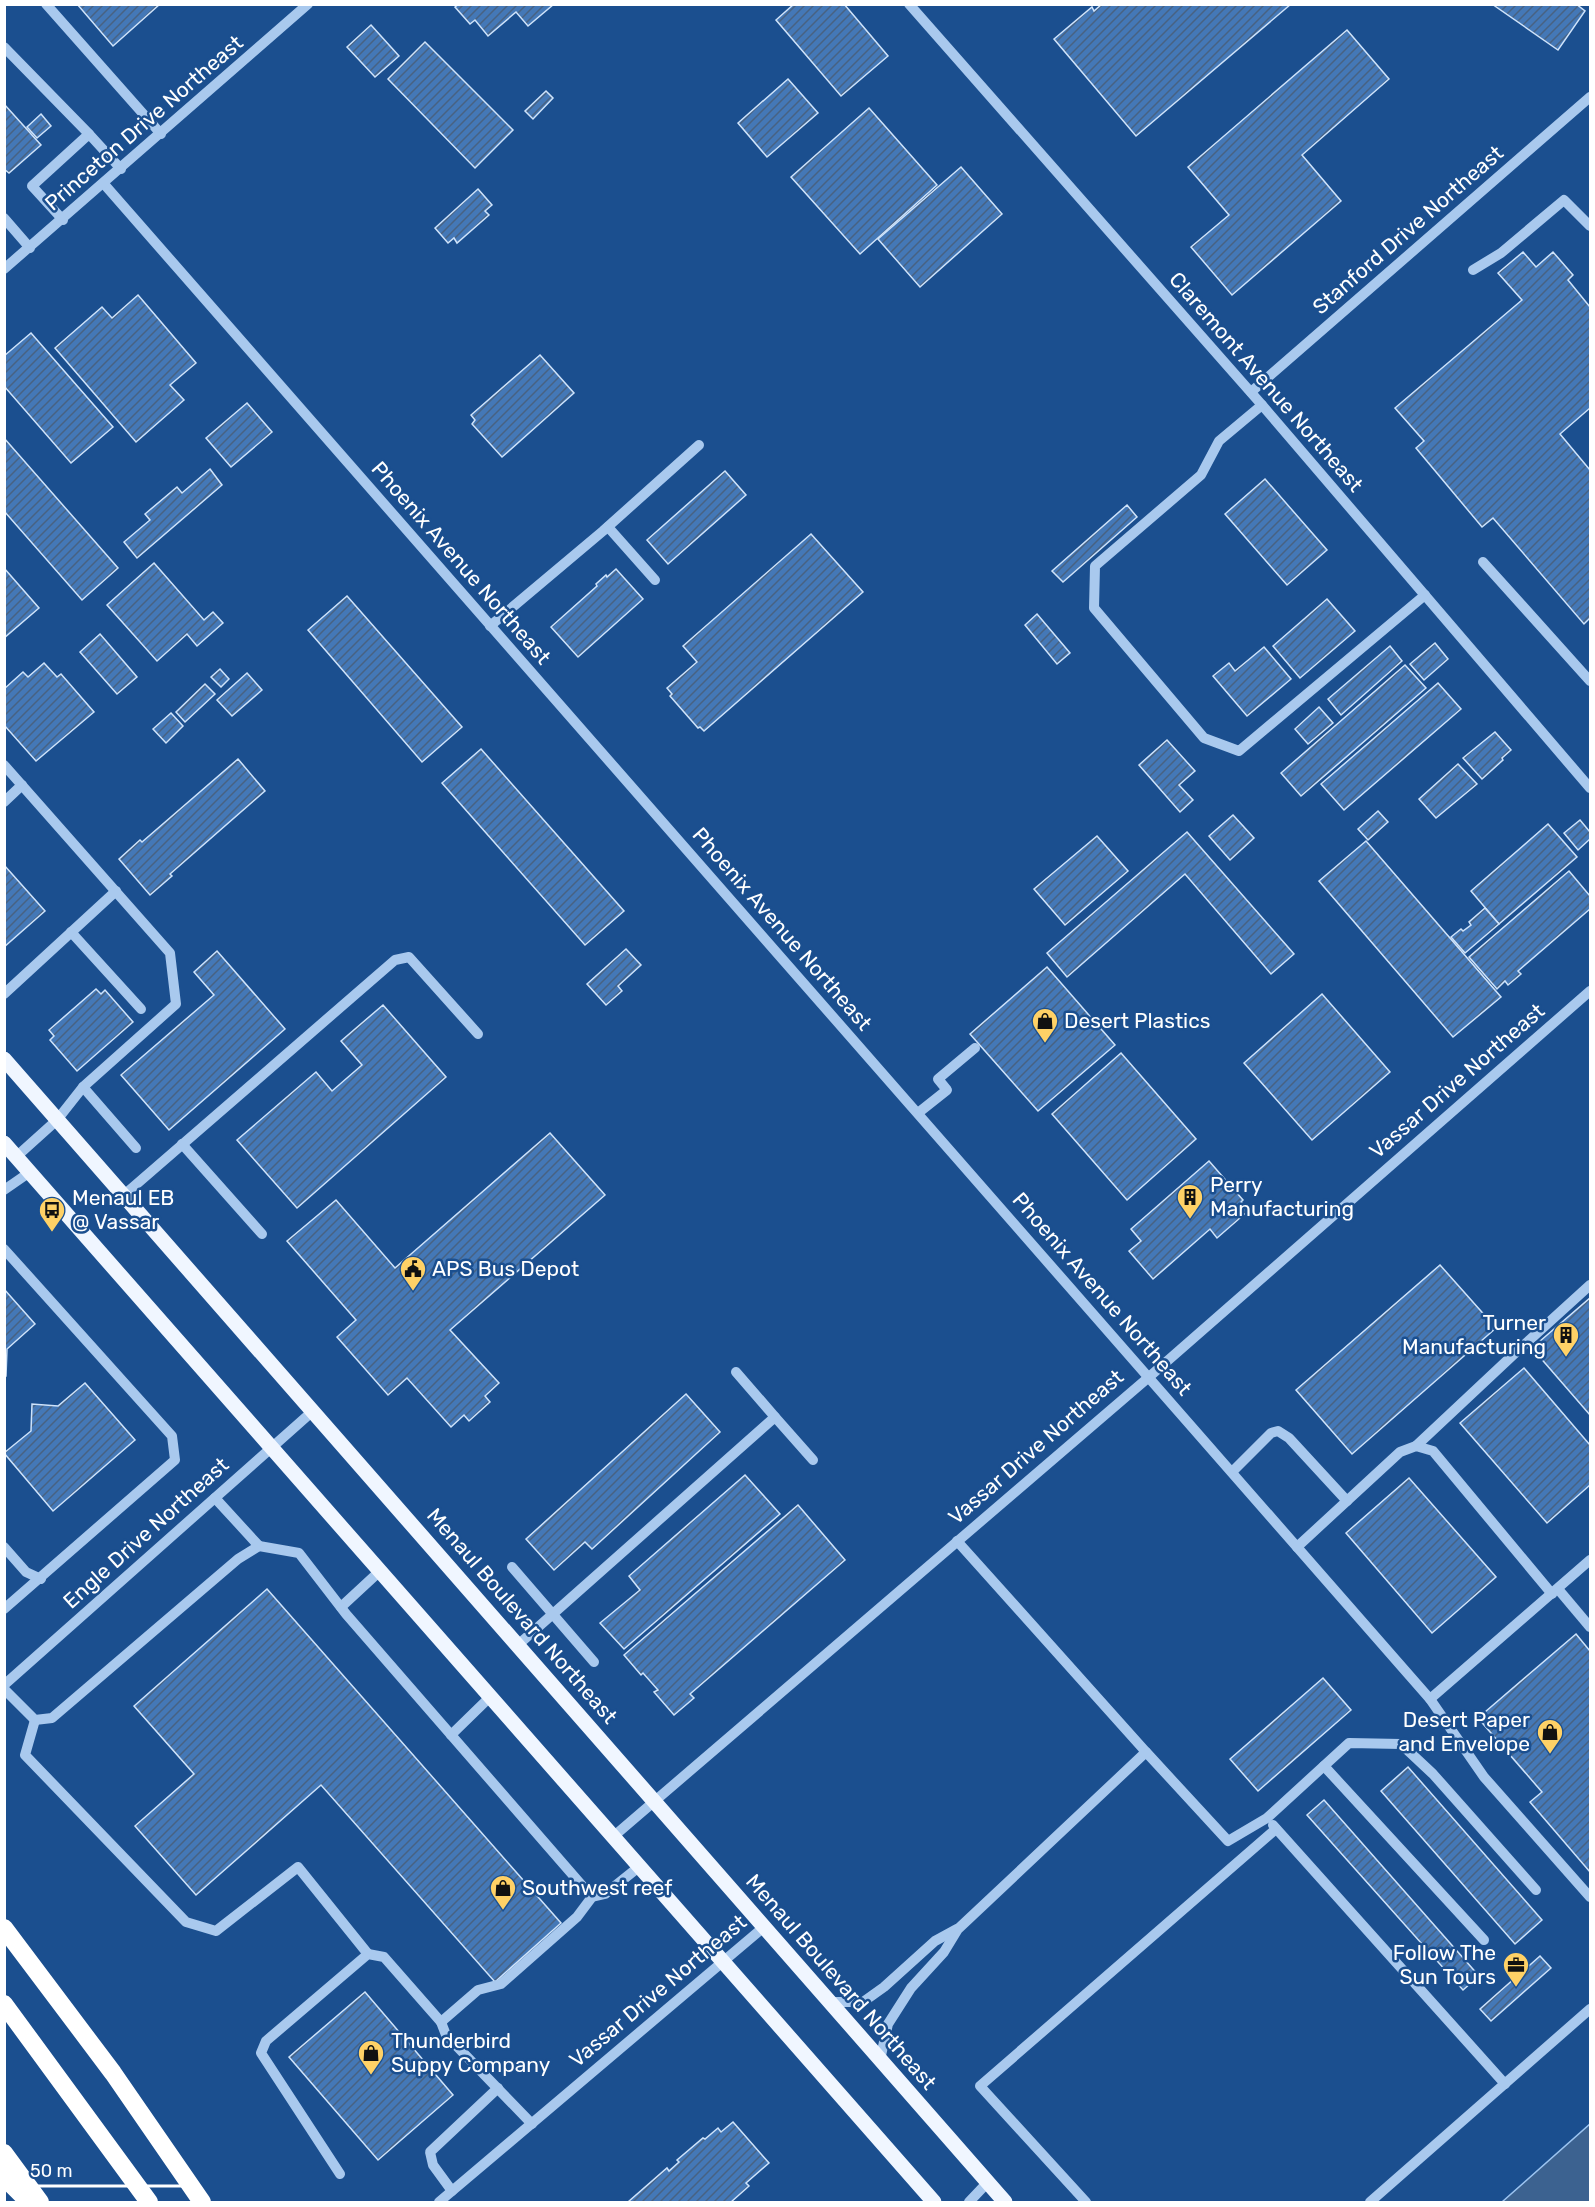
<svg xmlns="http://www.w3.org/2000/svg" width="1595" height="2207" font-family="Rubik,sans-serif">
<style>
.water{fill:#3c6290;stroke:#9cc4f0;stroke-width:1.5}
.building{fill:url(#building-hatch);stroke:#cfe3fa;stroke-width:1.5}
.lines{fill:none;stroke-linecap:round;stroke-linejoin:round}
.minor{stroke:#a9c9ee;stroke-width:10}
.major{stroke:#f0f6ff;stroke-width:15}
.highway{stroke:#fff;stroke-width:18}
.labels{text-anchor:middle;stroke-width:5;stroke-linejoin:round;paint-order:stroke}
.street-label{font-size:21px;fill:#fff;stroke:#1b4f8f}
.poi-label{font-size:21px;fill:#fff;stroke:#1b4f8f;text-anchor:start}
</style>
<defs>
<pattern id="building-hatch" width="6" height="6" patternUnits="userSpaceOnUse" patternTransform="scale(1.5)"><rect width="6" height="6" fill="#4478b7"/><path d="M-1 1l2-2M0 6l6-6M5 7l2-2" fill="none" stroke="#486282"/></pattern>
</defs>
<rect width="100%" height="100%" fill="#1b4f8f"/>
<polygon class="water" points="1590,2124 1590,2202 1502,2202"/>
<g class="building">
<polygon points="77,4 160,4 113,46"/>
<polygon points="459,4 554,4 528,26 516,12 488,36 475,20 470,24 455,7"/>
<polygon points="794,4 844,4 888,56 841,96 776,20"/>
<polygon points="1102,4 1291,4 1136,136 1054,39 1092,7 1094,11"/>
<polygon points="1492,4 1576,4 1585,11 1558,50"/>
<polygon points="371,25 399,56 375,77 347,47"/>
<polygon points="1347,30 1389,79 1302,155 1341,201 1232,295 1191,247 1229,215 1188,167"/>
<polygon points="425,42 513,130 475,168 388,79"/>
<polygon points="788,79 818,113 767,157 738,123"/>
<polygon points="546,91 553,98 533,119 525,111"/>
<polygon points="4,104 41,145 9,173 4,169"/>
<polygon points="869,108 937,185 860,254 791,177"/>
<polygon points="41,114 51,126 37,138 27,127"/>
<polygon points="961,167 1002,214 920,287 878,239"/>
<polygon points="478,189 492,205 485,211 489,215 457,243 454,238 448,243 435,228"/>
<polygon points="1523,252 1536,267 1553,252 1573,275 1568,280 1590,307 1590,408 1560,434 1590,470 1590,618 1584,624 1493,518 1482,527 1416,448 1424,441 1395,408 1522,300 1498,273"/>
<polygon points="138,295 196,363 170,385 184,400 136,442 55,348 102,307 112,318"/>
<polygon points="31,333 113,427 71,463 4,386 4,356"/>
<polygon points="540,355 574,393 502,457 472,424 475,420 471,415"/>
<polygon points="247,403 272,432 231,467 206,438"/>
<polygon points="4,438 118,568 82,600 4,511"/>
<polygon points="210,469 222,485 137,558 124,542 150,520 145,514 177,487 182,493"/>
<polygon points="725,471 746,495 668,564 647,540"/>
<polygon points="1265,479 1327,550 1287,585 1225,514"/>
<polygon points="1127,505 1137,517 1063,582 1052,571"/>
<polygon points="811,534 863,592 704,731 700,727 698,728 670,696 672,694 667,688 697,662 683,646"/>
<polygon points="154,563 204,620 213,612 223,623 197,646 187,634 157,661 107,605"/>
<polygon points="4,568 39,608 4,638"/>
<polygon points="616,569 643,599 578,657 551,627 597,586 596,584 606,575 607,577"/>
<polygon points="347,596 462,727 422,762 308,630"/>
<polygon points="1327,599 1355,631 1300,678 1273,646"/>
<polygon points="1037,614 1070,653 1057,664 1025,625"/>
<polygon points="100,634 137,677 117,694 80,652"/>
<polygon points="1435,643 1448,659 1424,680 1410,664"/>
<polygon points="1390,646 1402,661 1341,715 1328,699"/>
<polygon points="1264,647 1291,679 1247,716 1213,676 1229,663 1235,671"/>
<polygon points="44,663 57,677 61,674 94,712 36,761 4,725 4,689 23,672 28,677"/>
<polygon points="1405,665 1426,688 1301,796 1281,773"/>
<polygon points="220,669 229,679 221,687 211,677"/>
<polygon points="247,673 262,690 232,716 217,700"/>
<polygon points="1438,683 1461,709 1344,810 1321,784"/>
<polygon points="205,684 215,694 185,722 176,712"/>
<polygon points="1319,707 1333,723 1308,744 1295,729"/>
<polygon points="171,713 183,726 166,743 153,729"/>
<polygon points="1495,732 1511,750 1502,758 1503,760 1482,779 1463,758"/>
<polygon points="1167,740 1195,771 1179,785 1193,800 1180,812 1139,765"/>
<polygon points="481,749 624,911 585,945 442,783"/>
<polygon points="238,759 265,791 170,874 172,876 150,895 119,859 140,840 142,842"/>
<polygon points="1458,764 1477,784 1436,818 1419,799"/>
<polygon points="1378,811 1388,822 1368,840 1358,829"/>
<polygon points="1233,815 1254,838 1230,860 1209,836"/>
<polygon points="1580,820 1590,832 1590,839 1578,850 1564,833"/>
<polygon points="1548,824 1577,857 1499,924 1471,891"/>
<polygon points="1187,832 1294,954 1271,974 1185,874 1067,977 1047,953"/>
<polygon points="1097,836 1128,871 1065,925 1034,889"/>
<polygon points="1366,841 1501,997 1453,1037 1319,881"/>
<polygon points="4,865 45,911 4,947"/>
<polygon points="1569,871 1590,896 1590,909 1518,971 1521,974 1508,985 1505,981 1497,989 1469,957"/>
<polygon points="1485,908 1499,924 1465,953 1451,937 1461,929 1463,931 1471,925 1469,922"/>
<polygon points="626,949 641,965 618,986 622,991 606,1005 587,984"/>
<polygon points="217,951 285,1029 169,1130 121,1075 214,995 194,972"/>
<polygon points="1047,967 1115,1045 1038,1111 970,1034"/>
<polygon points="96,989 101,994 105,990 133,1022 77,1071 50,1040 54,1036 49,1030"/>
<polygon points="1322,994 1390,1072 1312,1140 1244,1063"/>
<polygon points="383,1005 446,1077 297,1208 237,1140 316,1072 332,1091 362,1065 341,1041"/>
<polygon points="1121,1053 1196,1139 1127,1200 1052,1114"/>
<polygon points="550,1133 605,1195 450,1330 499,1383 485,1396 490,1402 469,1421 464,1415 451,1427 407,1378 388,1395 337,1337 356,1320 287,1241 336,1200 395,1268"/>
<polygon points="1209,1161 1243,1200 1241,1202 1248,1211 1217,1238 1210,1229 1153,1279 1129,1251 1141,1241 1131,1229"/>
<polygon points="1440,1265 1496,1328 1352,1454 1296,1390"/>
<polygon points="4,1289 35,1324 7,1349 6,1376 4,1376"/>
<polygon points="1590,1298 1590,1415 1532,1348"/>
<polygon points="1524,1368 1590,1445 1590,1485 1547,1523 1460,1423"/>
<polygon points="85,1383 135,1440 53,1511 4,1453 31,1431 32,1404 58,1406"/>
<polygon points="686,1394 720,1432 592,1549 585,1542 554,1570 526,1539"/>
<polygon points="745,1475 780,1514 624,1649 600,1623 640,1590 629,1576"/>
<polygon points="1409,1478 1496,1577 1432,1633 1346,1533"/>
<polygon points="798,1505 845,1560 690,1694 694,1698 674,1715 654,1692 658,1690 643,1673 641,1675 624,1655"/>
<polygon points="267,1589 561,1923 495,1982 321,1785 196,1895 135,1826 194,1774 134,1706"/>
<polygon points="1576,1634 1590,1651 1590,1872 1530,1802 1542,1792 1478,1718"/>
<polygon points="1323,1678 1351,1710 1258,1791 1230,1759"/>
<polygon points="1408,1767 1542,1920 1515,1944 1381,1791"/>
<polygon points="1324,1800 1479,1976 1463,1990 1307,1815"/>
<polygon points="1540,1956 1551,1968 1491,2021 1480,2009"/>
<polygon points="365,1992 453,2095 378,2160 289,2057"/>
<polygon points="733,2122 769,2163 746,2183 749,2186 731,2202 628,2202 667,2168 669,2171 679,2162 677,2160 703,2138 705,2139 718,2128 721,2132"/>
</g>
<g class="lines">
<g class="minor">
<polyline points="46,4 161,134"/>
<polyline points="909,4 1262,405 1590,788"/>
<polyline points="4,47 89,134"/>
<polyline points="104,184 1430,1699 1484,1777 1590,1897"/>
<polyline points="4,218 30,248"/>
<polyline points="63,220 32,186 89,134 121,169"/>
<polyline points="4,269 308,4"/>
<polyline points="1473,270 1501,253 1564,200 1590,226"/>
<polyline points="1251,392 1590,97"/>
<polyline points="1262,405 1219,441 1201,475 1095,566 1094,608 1204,738 1239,751 1425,595"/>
<polyline points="608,527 655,580"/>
<polyline points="1483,562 1590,681"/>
<polyline points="490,626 603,531 699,445"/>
<polyline points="4,765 170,953 176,1004 83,1087 57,1120 17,1156"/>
<polyline points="4,802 22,785"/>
<polyline points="71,932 141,1009"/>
<polyline points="4,994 116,891"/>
<polyline points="83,1087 136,1148"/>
<polyline points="918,1113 947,1090 938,1079 975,1048"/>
<polyline points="182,1144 262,1234"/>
<polyline points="4,1190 30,1172"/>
<polyline points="124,1195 395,960 409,957 478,1034"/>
<polyline points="4,1249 172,1436 175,1460 4,1609"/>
<polyline points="736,1372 775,1417"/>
<polyline points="1416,1446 1513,1355 1590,1285"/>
<polyline points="1232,1472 1271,1433 1278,1431 1289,1438 1347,1501"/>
<polyline points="259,1546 299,1553 346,1614 592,1897"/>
<polyline points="4,1547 26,1572 41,1579"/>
<polyline points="1297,1547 1400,1452 1416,1446 1433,1451 1552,1594"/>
<polyline points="512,1567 594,1662"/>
<polyline points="1558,1589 1590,1627"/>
<polyline points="341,1607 381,1570"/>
<polyline points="519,1644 775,1417 813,1460"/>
<polyline points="4,1685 314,1410"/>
<polyline points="4,1689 35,1720 52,1718 238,1559 259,1546 215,1498"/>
<polyline points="1430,1699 1590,1560"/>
<polyline points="35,1720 25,1755 186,1922 216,1931 298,1867 368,1954"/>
<polyline points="451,1735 491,1696"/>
<polyline points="1146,1752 1228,1841 1267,1818 1349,1743 1401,1744 1433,1774 1536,1890"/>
<polyline points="1324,1766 1484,1940"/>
<polyline points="1273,1825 1505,2084"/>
<polyline points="614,1836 1149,1377 1590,991"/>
<polyline points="830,2002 863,2002 884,1987 935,1941 957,1929"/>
<polyline points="880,2060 888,2024 911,1988 944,1952 958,1929 1146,1752 957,1541"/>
<polyline points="532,2124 446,2035 441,2022 478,1990 501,1984 577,1917 592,1897 605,1894 640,1866"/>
<polyline points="340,2174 261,2053 266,2041 368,1954 384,1957 441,2022"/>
<polyline points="452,2191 433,2165 430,2152 498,2088"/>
<polyline points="439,2202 765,1926"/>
<polyline points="969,2202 987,2183"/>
<polyline points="1086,2202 980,2086 1276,1829"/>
<polyline points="1370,2202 1590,2009"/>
</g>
<g class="major">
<polyline points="4,1059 1005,2202"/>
<polyline points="4,1143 934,2202"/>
</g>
<g class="highway">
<polyline points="4,1928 113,2073 202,2202"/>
<polyline points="4,2004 149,2202"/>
<polyline points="4,2153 40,2202"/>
<polyline points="4,2177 26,2199"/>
</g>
</g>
<defs>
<g id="shop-pin" transform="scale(1.35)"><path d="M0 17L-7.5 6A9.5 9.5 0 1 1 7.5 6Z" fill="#ffd166" stroke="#1b4f8f"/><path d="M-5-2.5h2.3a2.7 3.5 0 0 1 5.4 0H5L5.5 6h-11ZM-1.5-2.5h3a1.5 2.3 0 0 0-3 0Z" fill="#111"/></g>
<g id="building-pin" transform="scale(1.35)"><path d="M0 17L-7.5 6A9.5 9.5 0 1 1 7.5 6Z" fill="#ffd166" stroke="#1b4f8f"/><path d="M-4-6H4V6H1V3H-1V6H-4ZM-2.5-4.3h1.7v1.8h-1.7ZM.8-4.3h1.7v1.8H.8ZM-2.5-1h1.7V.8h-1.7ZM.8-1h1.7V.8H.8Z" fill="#111"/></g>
<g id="bus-pin" transform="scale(1.35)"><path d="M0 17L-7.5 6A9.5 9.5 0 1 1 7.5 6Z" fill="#ffd166" stroke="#1b4f8f"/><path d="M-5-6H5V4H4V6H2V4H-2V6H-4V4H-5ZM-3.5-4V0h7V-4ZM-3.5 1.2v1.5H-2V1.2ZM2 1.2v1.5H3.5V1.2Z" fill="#111"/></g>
<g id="civic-pin" transform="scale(1.35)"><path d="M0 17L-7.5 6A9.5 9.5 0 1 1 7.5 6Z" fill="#ffd166" stroke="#1b4f8f"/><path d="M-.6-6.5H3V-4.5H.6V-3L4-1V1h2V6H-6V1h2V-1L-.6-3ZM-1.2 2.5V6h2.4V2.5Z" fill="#111"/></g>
<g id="office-pin" transform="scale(1.35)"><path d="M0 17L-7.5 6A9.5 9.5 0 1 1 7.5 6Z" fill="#ffd166" stroke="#1b4f8f"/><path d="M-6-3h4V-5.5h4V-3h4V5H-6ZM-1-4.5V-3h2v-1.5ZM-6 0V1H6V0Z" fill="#111"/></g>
</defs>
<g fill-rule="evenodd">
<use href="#shop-pin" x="1045" y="1021"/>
<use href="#building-pin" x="1190" y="1197"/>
<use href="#bus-pin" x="52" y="1210"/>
<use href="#civic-pin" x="413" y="1269"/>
<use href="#building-pin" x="1566" y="1335"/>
<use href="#shop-pin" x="1550" y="1732"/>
<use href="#shop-pin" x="503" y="1888"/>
<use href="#office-pin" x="1516" y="1965"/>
<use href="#shop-pin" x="371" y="2053"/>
</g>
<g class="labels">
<g class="street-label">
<text transform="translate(144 123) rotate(-41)" y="7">Princeton Drive Northeast</text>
<text transform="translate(1408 230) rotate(-41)" y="7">Stanford Drive Northeast</text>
<text transform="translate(1266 382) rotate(49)" y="7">Claremont Avenue Northeast</text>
<text transform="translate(461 563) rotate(49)" y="7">Phoenix Avenue Northeast</text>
<text transform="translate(782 929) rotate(49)" y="7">Phoenix Avenue Northeast</text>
<text transform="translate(1457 1081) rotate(-41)" y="7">Vassar Drive Northeast</text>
<text transform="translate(1102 1294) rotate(49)" y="7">Phoenix Avenue Northeast</text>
<text transform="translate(1036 1447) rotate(-41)" y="7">Vassar Drive Northeast</text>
<text transform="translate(146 1533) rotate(-42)" y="7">Engle Drive Northeast</text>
<text transform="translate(522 1616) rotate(49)" y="7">Menaul Boulevard Northeast</text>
<text transform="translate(841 1982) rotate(49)" y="7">Menaul Boulevard Northeast</text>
<text transform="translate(658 1991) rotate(-40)" y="7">Vassar Drive Northeast</text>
</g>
<g class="poi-label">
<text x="1064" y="1028">Desert Plastics</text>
<text x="1210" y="1192">Perry<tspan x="1210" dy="24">Manufacturing</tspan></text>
<text x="72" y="1205">Menaul EB<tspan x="72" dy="24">@ Vassar</tspan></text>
<text x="432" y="1276">APS Bus Depot</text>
<text x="1546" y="1330" text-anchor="end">Turner<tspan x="1546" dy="24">Manufacturing</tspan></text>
<text x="1530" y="1727" text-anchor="end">Desert Paper<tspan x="1530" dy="24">and Envelope</tspan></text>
<text x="522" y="1895">Southwest reef</text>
<text x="1496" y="1960" text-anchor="end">Follow The<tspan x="1496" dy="24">Sun Tours</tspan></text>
<text x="391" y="2048">Thunderbird<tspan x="391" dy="24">Suppy Company</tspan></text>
</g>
</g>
<rect width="1595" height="2207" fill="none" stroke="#ffffff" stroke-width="12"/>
<path d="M21 2177v9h168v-9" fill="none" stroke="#ffffff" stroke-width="3"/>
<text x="30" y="2177" font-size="18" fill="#ffffff" stroke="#1b4f8f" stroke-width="4.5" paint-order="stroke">50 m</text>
</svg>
